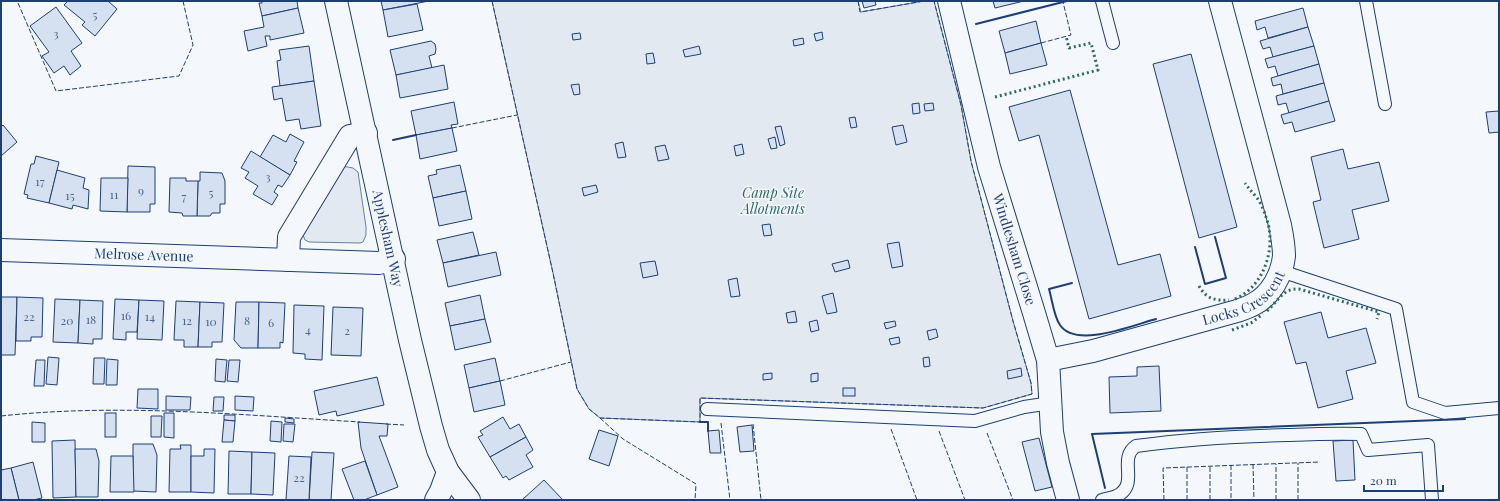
<svg xmlns="http://www.w3.org/2000/svg" width="1500" height="501" font-family="'Playfair Display',serif">
<style>
.green{fill:#e3e9f0;stroke:#687fa3}
.building{fill:#d5e0f0;stroke:#1d3f73}
.lines{fill:none;stroke-linecap:round;stroke-linejoin:round}
.service-casing{stroke:#1d3f73;stroke-width:14}
.minor-casing{stroke:#1d3f73;stroke-width:24}
.service{stroke:#f4f7fb;stroke-width:12}
.minor{stroke:#f4f7fb;stroke-width:22}
.hedge{stroke:#2c6c60;stroke-width:3;stroke-dasharray:2 3;stroke-linecap:butt}
.fence{stroke:#1d3f73;stroke-width:1;stroke-dasharray:5 2;stroke-linecap:butt}
.wall{stroke:#1d3f73;stroke-width:2}
.labels{text-anchor:middle;stroke-width:3;stroke-linejoin:round;paint-order:stroke}
.number-label{font-size:12px;fill:#4b6792}
.park-label{font-size:14px;font-style:italic;fill:#2c6c60;stroke:#f4f7fb}
.street-label{font-size:14px;fill:#1d3f73;stroke:#f4f7fb}
</style>
<rect width="100%" height="100%" fill="#f4f7fb"/>
<g class="green">
<polygon points="492,1 858,1 861,12 924,1 934,1 961,105 971,161 1013,321 1031,383 1032,394 983,408 700,398 700,422 600,418 589,409 577,389 553,273"/>
<polygon points="342,166 353,168 358,172 366,227 366,235 363,242 360,243 309,242 305,240 303,235"/>
</g>
<g class="building">
<polygon points="68,1 108,1 117,9 95,36 82,25 85,22 64,5"/>
<polygon points="262,1 297,1 298,8 262,16 259,3 262,3"/>
<polygon points="381,1 429,1 383,10"/>
<polygon points="862,1 875,1 876,5 864,8"/>
<polygon points="993,1 1024,1 995,8"/>
<polygon points="417,4 423,30 388,37 383,10"/>
<polygon points="56,7 82,43 71,51 81,66 70,75 64,66 54,73 42,56 49,52 30,26"/>
<polygon points="298,8 304,33 270,40 270,36 265,36 267,46 248,51 244,31 264,27 262,16"/>
<polygon points="1303,8 1308,27 1268,38 1265,27 1257,30 1255,21"/>
<polygon points="1036,21 1041,43 1005,53 999,31"/>
<polygon points="1308,27 1314,46 1273,57 1270,47 1263,49 1260,41"/>
<polygon points="822,32 823,39 816,41 814,34"/>
<polygon points="580,33 581,39 573,40 572,34"/>
<polygon points="803,38 804,44 794,46 793,40"/>
<polygon points="431,41 435,44 436,49 435,54 429,56 432,68 396,75 390,50"/>
<polygon points="1041,43 1047,65 1010,74 1005,53"/>
<polygon points="309,46 314,81 280,86 277,61 281,60 279,50"/>
<polygon points="699,46 701,54 685,57 683,50"/>
<polygon points="1314,46 1319,64 1278,76 1275,66 1268,68 1265,59"/>
<polygon points="653,53 655,63 647,64 646,54"/>
<polygon points="1191,54 1237,227 1199,238 1153,64"/>
<polygon points="1319,64 1324,83 1283,94 1281,84 1273,86 1271,78"/>
<polygon points="444,65 448,89 400,98 396,75"/>
<polygon points="314,81 321,126 301,129 299,119 286,121 282,98 274,100 272,87"/>
<polygon points="1324,83 1329,101 1289,113 1286,103 1278,105 1276,96"/>
<polygon points="579,84 580,94 574,95 571,85"/>
<polygon points="1070,90 1118,265 1160,254 1171,296 1089,319 1039,135 1019,141 1009,107"/>
<polygon points="1329,101 1335,121 1295,132 1292,122 1284,124 1281,115"/>
<polygon points="454,102 458,124 451,125 452,128 416,135 411,111"/>
<polygon points="919,103 920,113 913,114 912,104"/>
<polygon points="933,103 934,110 925,111 924,104"/>
<polygon points="1499,111 1499,132 1489,133 1486,112"/>
<polygon points="855,117 857,127 851,128 849,118"/>
<polygon points="3,125 17,142 1,156 1,127"/>
<polygon points="903,125 907,142 896,145 892,127"/>
<polygon points="781,126 785,144 780,146 775,127"/>
<polygon points="452,128 457,151 420,159 416,135"/>
<polygon points="290,134 304,142 294,161 297,162 290,175 260,157 273,135 286,142"/>
<polygon points="775,137 777,148 771,149 768,139"/>
<polygon points="623,142 626,157 618,158 615,144"/>
<polygon points="742,144 744,154 736,156 734,146"/>
<polygon points="665,145 669,159 658,161 655,147"/>
<polygon points="1343,149 1348,169 1379,162 1389,201 1352,210 1359,239 1324,248 1313,202 1321,200 1311,157"/>
<polygon points="251,151 290,175 282,187 278,185 274,192 278,195 272,205 253,194 258,186 245,178 249,172 241,168"/>
<polygon points="36,156 59,162 49,203 27,198 28,195 24,194 31,164 34,164"/>
<polygon points="460,165 466,191 433,198 428,176 437,174 436,170"/>
<polygon points="128,166 155,167 155,204 150,204 150,212 127,212"/>
<polygon points="57,170 85,178 83,188 89,190 88,209 73,205 72,209 49,203"/>
<polygon points="200,172 222,173 225,181 225,204 220,204 220,213 212,213 210,216 197,216 198,181 200,181"/>
<polygon points="101,178 128,178 127,212 100,211"/>
<polygon points="170,178 186,178 186,181 198,181 197,216 183,216 182,213 169,212"/>
<polygon points="596,185 598,192 584,196 582,188"/>
<polygon points="466,191 472,219 439,226 433,198"/>
<polygon points="770,224 772,235 764,236 762,225"/>
<polygon points="473,232 479,255 443,263 437,240"/>
<polygon points="899,242 903,266 892,268 887,244"/>
<polygon points="496,252 501,275 448,287 443,263"/>
<polygon points="848,260 850,268 835,272 832,264"/>
<polygon points="655,261 658,275 643,278 640,263"/>
<polygon points="737,278 740,296 731,297 728,280"/>
<polygon points="833,293 837,312 827,314 822,296"/>
<polygon points="480,295 485,319 450,326 445,303"/>
<polygon points="1,297 17,297 15,355 1,355"/>
<polygon points="17,297 43,298 42,337 31,337 31,341 16,341"/>
<polygon points="55,299 80,300 78,343 53,342"/>
<polygon points="115,299 139,300 137,332 126,332 126,340 113,339"/>
<polygon points="80,300 103,301 102,339 93,339 93,344 78,343"/>
<polygon points="139,300 164,301 162,340 137,339"/>
<polygon points="176,301 200,302 198,347 184,347 184,340 174,340"/>
<polygon points="200,302 224,303 222,342 212,342 212,347 198,347"/>
<polygon points="236,302 259,302 258,348 241,348 234,340"/>
<polygon points="259,302 285,303 283,343 280,342 280,348 258,348"/>
<polygon points="294,305 324,306 322,360 305,359 305,354 293,353"/>
<polygon points="333,307 363,308 361,356 331,355"/>
<polygon points="795,311 797,322 788,323 786,313"/>
<polygon points="1321,312 1328,338 1366,328 1376,363 1346,371 1353,399 1318,408 1306,362 1296,364 1284,322"/>
<polygon points="485,319 491,342 455,350 450,326"/>
<polygon points="817,320 819,330 811,332 809,322"/>
<polygon points="895,321 896,326 886,329 884,323"/>
<polygon points="936,329 938,337 929,340 927,331"/>
<polygon points="899,337 900,343 891,345 889,339"/>
<polygon points="48,357 59,358 57,385 46,384"/>
<polygon points="929,357 930,366 924,367 923,358"/>
<polygon points="94,358 105,358 104,384 93,384"/>
<polygon points="495,358 500,381 469,388 464,365"/>
<polygon points="107,359 118,360 117,385 106,385"/>
<polygon points="216,359 227,360 225,382 215,381"/>
<polygon points="36,360 45,360 44,386 34,386"/>
<polygon points="229,360 240,360 238,382 227,381"/>
<polygon points="1159,366 1161,411 1110,413 1109,377 1137,376 1137,367"/>
<polygon points="1021,368 1022,376 1008,379 1007,371"/>
<polygon points="772,373 772,379 763,380 763,374"/>
<polygon points="818,373 818,381 811,382 811,374"/>
<polygon points="377,377 384,405 337,416 336,411 319,415 314,391"/>
<polygon points="500,381 505,405 474,412 469,388"/>
<rect x="843" y="388" width="12" height="8"/>
<polygon points="138,389 158,389 158,409 137,408"/>
<polygon points="166,396 191,397 190,410 166,410"/>
<polygon points="235,396 254,397 253,411 235,410"/>
<polygon points="214,397 224,397 223,411 213,411"/>
<rect x="105" y="413" width="11" height="24"/>
<polygon points="164,413 174,413 174,438 164,437"/>
<polygon points="224,415 235,415 235,421 224,420"/>
<polygon points="151,416 162,416 161,437 151,437"/>
<polygon points="503,417 510,429 519,424 526,437 490,457 478,437 483,435 480,431"/>
<polygon points="285,418 294,419 294,423 285,422"/>
<polygon points="224,420 235,421 233,442 222,442"/>
<polygon points="271,421 282,422 281,442 270,441"/>
<polygon points="32,422 45,423 45,442 32,442"/>
<polygon points="358,422 388,424 387,436 379,436 398,487 377,495 361,448"/>
<polygon points="284,424 295,424 293,442 283,441"/>
<polygon points="752,425 754,451 740,452 737,427"/>
<polygon points="599,430 618,436 609,466 589,459"/>
<polygon points="719,430 721,453 710,453 708,431"/>
<polygon points="526,437 533,450 526,455 533,467 509,480 506,476 503,478 490,457"/>
<polygon points="1039,438 1052,487 1035,491 1022,442"/>
<polygon points="75,440 76,497 53,498 52,441"/>
<polygon points="1353,440 1355,480 1336,481 1333,441"/>
<polygon points="133,444 153,444 157,455 156,492 133,491"/>
<polygon points="180,445 191,445 191,492 169,492 170,449 181,449"/>
<polygon points="75,449 96,449 99,461 98,497 76,497"/>
<polygon points="204,449 215,449 214,493 191,492 191,456 204,456"/>
<polygon points="229,451 252,452 251,494 228,494"/>
<polygon points="252,452 275,453 273,495 251,494"/>
<polygon points="312,452 334,453 331,500 309,500"/>
<polygon points="111,456 133,456 134,492 110,492"/>
<polygon points="289,456 311,457 309,500 286,500"/>
<polygon points="365,461 377,495 364,500 354,500 342,469"/>
<polygon points="33,462 42,498 33,500 19,500 11,468"/>
<polygon points="11,468 19,500 1,500 1,470"/>
<polygon points="544,480 563,500 524,500 523,499"/>
</g>
<g class="lines">
<g class="service-casing">
<g id="service">
<polyline points="1102,1 1113,43"/>
<polyline points="1366,1 1385,104"/>
<polyline points="1281,271 1396,309 1413,402 1445,413 1499,408"/>
<polyline points="707,409 975,421 1024,407 1051,403"/>
<path d="M1102,500C1108,498 1115,498 1120,494C1138,482 1118,458 1136,446C1186,439 1237,436 1288,435C1313,434 1337,433 1361,434L1368,450L1428,445L1432,500"/>
</g>
</g>
<g class="minor-casing">
<g id="minor">
<path id="s1" d="M336,1L410,340L431,426L438,450L448,472L469,500"/>
<path id="s2" d="M949,1L989,167L1034,313L1048,360L1052,432L1058,463L1068,500"/>
<path id="s3" d="M1,250L379,263L394,259"/>
<polyline points="288,260 289,237 350,136 366,133"/>
<path id="s4" d="M1048,360L1093,351L1237,311C1243,309 1249,307 1254,304C1271,295 1282,275 1284,256C1284,246 1282,235 1280,225L1220,1"/>
<polyline points="436,500 441,491 448,472"/>
</g>
</g>
<use href="#service" class="service"/>
<use href="#minor" class="minor"/>
<g class="hedge">
<polyline points="995,97 1098,70 1091,43 1069,48 1066,36"/>
<path d="M1199,286C1206,299 1216,301 1229,300"/>
<path d="M1235,299C1265,286 1277,246 1266,217C1264,211 1261,203 1257,198C1253,193 1249,189 1245,183"/>
<path d="M1267,311C1278,301 1283,288 1299,289L1379,312L1377,319"/>
<polyline points="1232,330 1251,323 1263,314"/>
</g>
<g class="fence">
<polyline points="492,1 553,273 577,389 589,409 600,418 700,422 700,398 983,408 1032,394 1031,383 1013,321 971,161 961,105 934,1"/>
<polyline points="858,1 860,12 924,1"/>
<polyline points="18,3 56,91 179,76 193,45 183,1"/>
<polyline points="1041,43 1071,35 1063,2"/>
<polyline points="452,128 517,115"/>
<polyline points="500,381 571,362"/>
<path d="M1,416C120,403 241,415 360,422"/>
<polyline points="600,418 623,439 696,484 695,500"/>
<polyline points="721,423 730,500"/>
<polyline points="386,424 404,425"/>
<polyline points="753,424 761,500"/>
<polyline points="891,429 917,500"/>
<polyline points="939,431 965,500"/>
<polyline points="987,433 1013,500"/>
<polyline points="1253,464 1254,500"/>
<polyline points="1231,465 1231,500"/>
<polyline points="1164,500 1163,468 1320,462"/>
<polyline points="1187,500 1187,467"/>
<polyline points="1210,500 1210,466"/>
<polyline points="1276,500 1276,464"/>
<polyline points="1298,500 1298,463"/>
</g>
<g class="wall">
<polyline points="976,24 1067,1"/>
<polyline points="393,140 416,135"/>
<polyline points="1195,247 1205,284 1226,278 1215,237"/>
<path d="M1072,283L1049,289C1052,299 1054,317 1060,325C1076,349 1133,325 1156,319"/>
<polyline points="700,422 708,422 708,431"/>
<polyline points="1105,488 1092,434 1465,419"/>
</g>
</g>
<g class="labels">
<g class="number-label">
<text x="95" y="19">5</text>
<text x="56" y="38">3</text>
<text x="268" y="181">3</text>
<text x="40" y="186">17</text>
<text x="141" y="195">9</text>
<text x="211" y="197">5</text>
<text x="114" y="199">11</text>
<text x="70" y="200">15</text>
<text x="184" y="201">7</text>
<text x="126" y="320">16</text>
<text x="29" y="321">22</text>
<text x="150" y="321">14</text>
<text x="91" y="324">18</text>
<text x="67" y="325">20</text>
<text x="187" y="325">12</text>
<text x="247" y="325">8</text>
<text x="211" y="326">10</text>
<text x="271" y="327">6</text>
<text x="308" y="334">4</text>
<text x="347" y="335">2</text>
<text x="299" y="482">22</text>
</g>
<g class="park-label">
<text x="773" y="198">Camp Site<tspan x="773" dy="16">Allotments</tspan></text>
</g>
<g class="street-label">
<text dy="5" stroke="none"><textPath href="#s1" startOffset="243">Applesham Way</textPath></text>
<text dy="5" stroke="none"><textPath href="#s2" startOffset="257">Windlesham Close</textPath></text>
<text dy="5" stroke="none"><textPath href="#s3" startOffset="143">Melrose Avenue</textPath></text>
<text dy="5" stroke="none"><textPath href="#s4" startOffset="208">Locks Crescent</textPath></text>
</g>
</g>
<rect width="1500" height="501" fill="none" stroke="#1d3f73" stroke-width="4"/>
<path d="M1364 485v6h79v-6" fill="none" stroke="#1d3f73" stroke-width="2"/>
<text x="1370" y="485" font-size="12" fill="#1d3f73" stroke="#f4f7fb" stroke-width="3" paint-order="stroke">20 m</text>
</svg>
